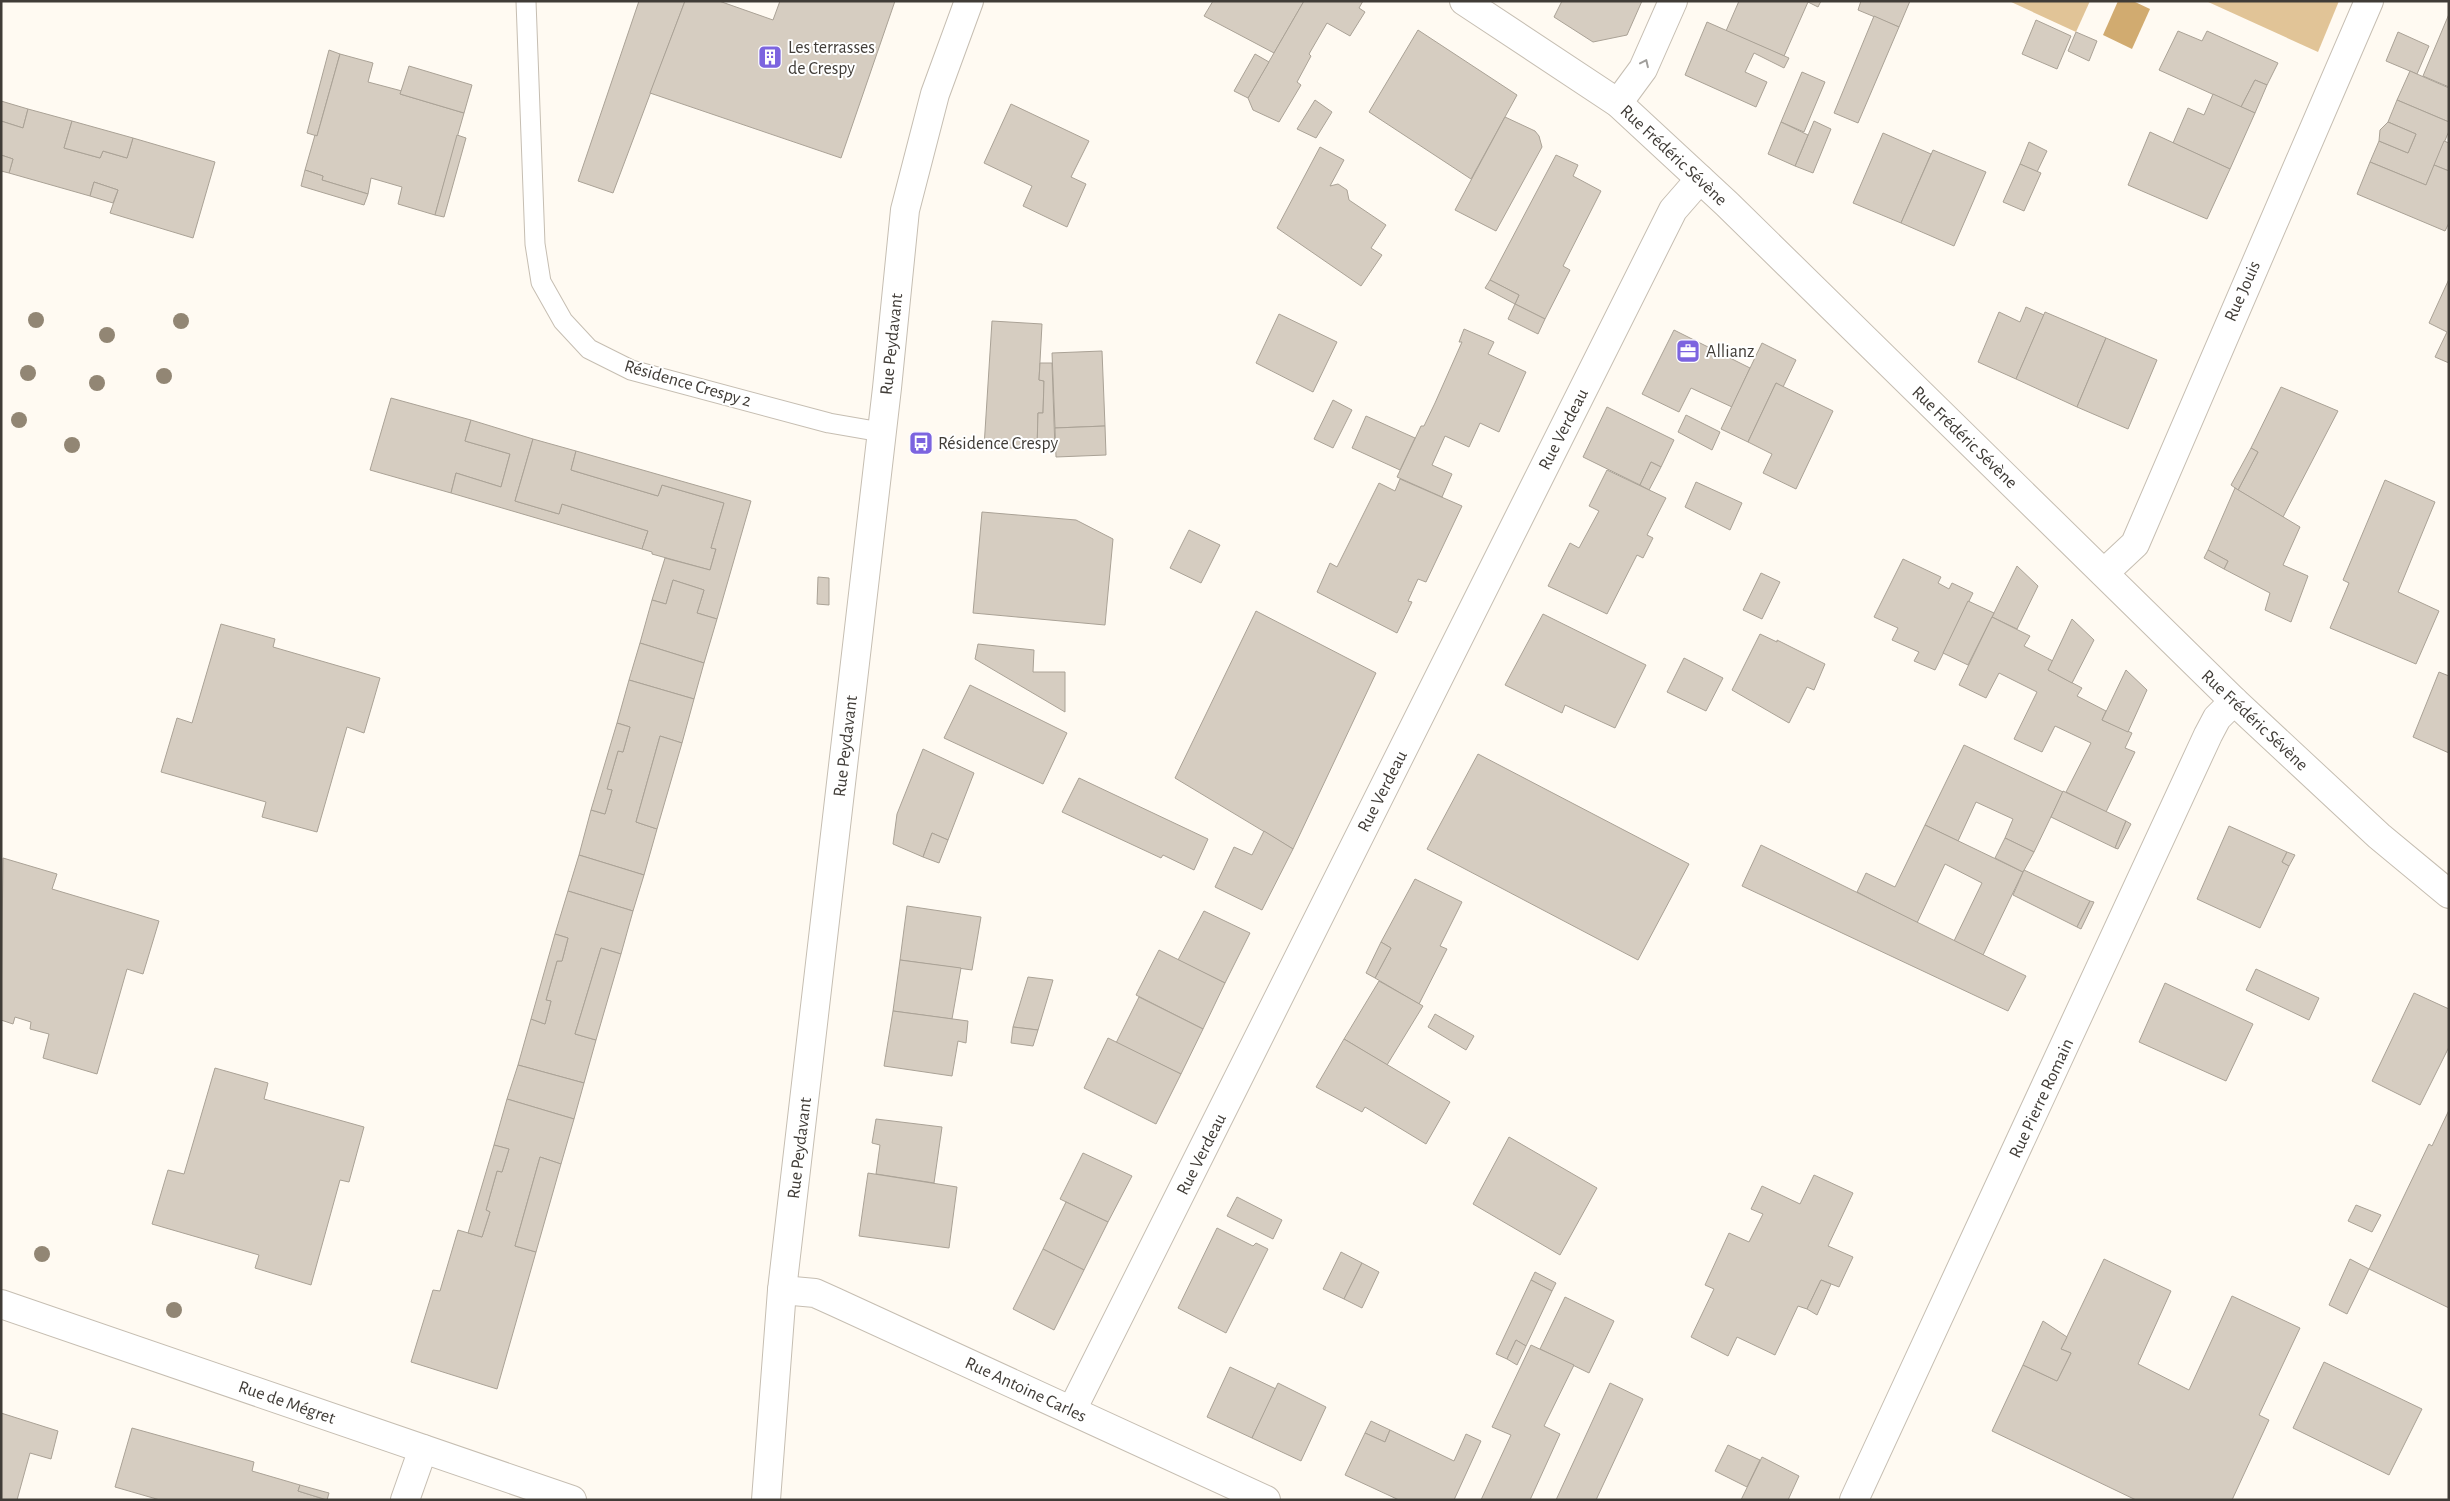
<svg xmlns="http://www.w3.org/2000/svg" width="2450" height="1501" font-family="'Alegreya Sans',sans-serif">
<style>
.green{fill:#e1c497}
.water{fill:#d1ab70}
.building{fill:#d6cdc1;stroke:#aaa296}
.lines{fill:none;stroke-linecap:round;stroke-linejoin:round}
.service-casing{stroke:#c6beb2;stroke-width:21}
.minor-casing{stroke:#c6beb2;stroke-width:30}
.tertiary-casing{stroke:#c6beb2;stroke-width:30}
.service{stroke:#fff;stroke-width:19}
.minor{stroke:#fff;stroke-width:28}
.tertiary{stroke:#fff;stroke-width:28}
.tree{fill:#928674}
.oneway{stroke:#a09e9b}
.labels{text-anchor:middle;stroke-width:4;stroke-linejoin:round;paint-order:stroke}
.poi-label{font-size:18px;fill:#403c37;stroke:#fff;text-anchor:start}
.street-label{font-size:18px;fill:#403c37;stroke:#fff}
</style>
<rect width="100%" height="100%" fill="#fffaf2"/>
<g class="green">
<polygon points="2009,1 2090,1 2076,32"/>
<polygon points="2206,1 2339,1 2318,52"/>
</g>
<polygon class="water" points="2118,1 2133,1 2150,9 2132,49 2103,35"/>
<g class="building">
<polygon points="639,1 685,1 613,193 578,181"/>
<polygon points="685,1 719,1 773,20 780,1 895,1 841,158 650,93"/>
<polygon points="1213,1 1304,1 1274,53 1204,16"/>
<polygon points="1304,1 1363,1 1359,8 1365,12 1350,36 1327,23 1309,54 1311,56 1297,82 1301,85 1279,122 1253,110 1248,98"/>
<polygon points="1562,1 1642,1 1627,35 1593,42 1554,17"/>
<polygon points="1739,1 1821,1 1818,7 1808,2 1784,56 1726,31"/>
<polygon points="1861,1 1910,1 1899,27 1858,10"/>
<polygon points="2449,14 2449,87 2423,76"/>
<polygon points="1874,16 1899,27 1858,123 1834,113"/>
<polygon points="2036,20 2071,36 2057,69 2022,54"/>
<polygon points="1707,22 1789,58 1784,68 1754,53 1745,72 1767,82 1756,107 1685,75"/>
<polygon points="1418,30 1517,95 1471,179 1369,112"/>
<polygon points="2178,31 2202,41 2207,31 2278,63 2267,85 2255,80 2241,107 2159,70"/>
<polygon points="2076,32 2097,41 2089,61 2068,51"/>
<polygon points="2398,32 2429,46 2417,74 2386,61"/>
<polygon points="329,50 340,54 317,136 307,133"/>
<polygon points="340,54 373,63 368,82 402,91 400,94 464,113 435,215 398,204 402,187 371,178 368,194 322,180 323,176 305,170 315,135 317,136"/>
<polygon points="1255,54 1269,62 1248,98 1234,91"/>
<polygon points="409,66 472,85 464,113 400,94"/>
<polygon points="2410,71 2449,88 2449,122 2397,100"/>
<polygon points="1802,72 1825,82 1804,132 1781,122"/>
<polygon points="2255,80 2267,85 2255,113 2241,107"/>
<polygon points="2213,94 2255,113 2230,169 2173,143 2188,108 2204,115"/>
<polygon points="1315,100 1332,112 1316,138 1297,129"/>
<polygon points="2397,100 2449,122 2449,131 2426,185 2370,162 2379,141 2408,153 2416,134 2388,122"/>
<polygon points="1,101 28,109 23,128 1,121"/>
<polygon points="1011,104 1089,141 1071,177 1086,184 1067,227 1023,206 1032,186 984,163"/>
<polygon points="28,109 72,121 64,148 100,158 103,151 127,158 133,138 215,162 193,238 110,213 118,190 94,182 90,196 9,173 13,159 1,155 1,121 23,128"/>
<polygon points="1505,117 1535,131 1539,136 1542,147 1496,231 1455,210"/>
<polygon points="72,121 133,138 127,158 103,151 100,158 64,148"/>
<polygon points="1814,121 1831,129 1813,173 1795,166"/>
<polygon points="1781,122 1808,135 1795,166 1768,154"/>
<polygon points="2388,122 2416,134 2408,153 2379,141 2380,130"/>
<polygon points="2150,132 2230,169 2207,219 2128,185"/>
<polygon points="1883,133 1931,154 1901,223 1853,203"/>
<polygon points="457,135 466,138 444,217 435,215"/>
<polygon points="2444,141 2449,143 2449,171 2434,165"/>
<polygon points="2029,142 2047,151 2037,172 2020,164"/>
<polygon points="1320,147 1344,160 1330,186 1338,184 1347,190 1349,200 1386,225 1371,248 1382,255 1361,286 1277,228"/>
<polygon points="1933,150 1986,172 1954,246 1901,223"/>
<polygon points="1,155 13,159 9,173 1,171"/>
<polygon points="1556,155 1578,165 1573,176 1601,191 1563,266 1570,270 1545,319 1515,304 1519,295 1490,280"/>
<polygon points="2370,162 2426,185 2434,165 2449,171 2449,223 2445,231 2357,194"/>
<polygon points="2020,164 2041,173 2024,211 2003,202"/>
<polygon points="305,170 323,176 322,180 368,194 364,205 301,186"/>
<polygon points="94,182 118,190 113,203 90,196"/>
<polygon points="2449,279 2449,363 2435,357 2447,332 2429,323"/>
<polygon points="1490,280 1519,295 1515,304 1485,288"/>
<polygon points="1515,304 1545,319 1538,334 1508,319"/>
<polygon points="2026,307 2044,315 2016,379 1978,362 1999,312 2020,322"/>
<polygon points="2045,312 2106,338 2077,407 2016,379"/>
<polygon points="1279,314 1337,342 1313,392 1256,363"/>
<polygon points="992,321 1042,324 1039,380 1044,381 1043,413 1038,413 1037,449 984,447"/>
<polygon points="1464,329 1494,342 1488,354 1526,372 1499,432 1480,423 1469,447 1445,436 1432,465 1452,474 1442,497 1397,477 1421,426 1424,426 1435,403 1462,342 1459,342"/>
<polygon points="1674,330 1750,368 1732,407 1691,388 1679,412 1642,394"/>
<polygon points="2106,338 2157,360 2128,429 2077,407"/>
<polygon points="1762,343 1796,360 1783,387 1776,383 1748,442 1721,429"/>
<polygon points="1102,351 1105,426 1055,428 1052,353"/>
<polygon points="1040,363 1052,363 1055,450 1037,449 1038,413 1043,413 1044,381 1039,380"/>
<polygon points="1776,383 1833,411 1796,489 1763,473 1772,454 1748,442"/>
<polygon points="2281,387 2338,411 2283,517 2238,490 2258,452 2251,448"/>
<polygon points="391,398 471,420 465,441 510,454 501,487 456,473 451,493 370,470"/>
<polygon points="1333,400 1352,410 1333,448 1314,439"/>
<polygon points="1607,407 1674,440 1661,467 1651,462 1640,485 1583,457"/>
<polygon points="1686,415 1720,432 1712,450 1678,432"/>
<polygon points="1366,416 1415,438 1400,470 1352,448"/>
<polygon points="471,420 533,439 515,501 559,514 562,504 648,531 642,549 451,493 456,473 501,487 510,454 465,441"/>
<polygon points="1105,426 1106,455 1056,457 1055,428"/>
<polygon points="533,439 576,451 571,470 658,496 662,485 724,503 711,548 716,549 710,570 652,554 652,552 642,549 648,531 562,504 559,514 515,501"/>
<polygon points="2251,448 2258,452 2238,490 2231,485"/>
<polygon points="576,451 751,501 717,619 697,613 704,590 673,580 666,604 652,600 665,558 710,570 716,549 711,548 724,503 662,485 658,496 571,470"/>
<polygon points="1651,462 1661,467 1649,490 1640,485"/>
<polygon points="1607,470 1666,498 1647,535 1653,538 1643,558 1637,555 1607,614 1548,586 1570,543 1579,548 1599,511 1589,506"/>
<polygon points="1400,479 1462,506 1426,582 1418,579 1408,601 1412,602 1397,633 1317,592 1330,563 1337,567 1379,483 1395,491"/>
<polygon points="2385,480 2435,502 2398,592 2439,611 2416,664 2330,628 2349,583 2343,580"/>
<polygon points="1696,482 1742,503 1730,530 1685,507"/>
<polygon points="2235,488 2300,527 2283,565 2308,576 2291,622 2265,610 2270,593 2224,569 2228,561 2208,550"/>
<polygon points="982,512 1076,520 1113,539 1105,625 973,613"/>
<polygon points="1189,530 1220,545 1201,583 1170,568"/>
<polygon points="2208,550 2228,561 2224,569 2204,558"/>
<polygon points="1903,559 1941,577 1938,583 1949,589 1952,583 1973,593 1935,670 1914,661 1919,652 1892,640 1898,628 1874,617"/>
<polygon points="2017,566 2038,586 2017,629 1992,617"/>
<polygon points="1761,573 1780,582 1762,619 1743,610"/>
<polygon points="818,577 829,578 829,605 817,604"/>
<polygon points="673,580 704,590 697,613 717,619 704,663 640,643 652,600 666,604"/>
<polygon points="1968,601 1994,613 1968,665 1943,653"/>
<polygon points="1256,611 1376,673 1293,849 1175,778"/>
<polygon points="1543,614 1646,665 1615,728 1565,705 1562,713 1505,685"/>
<polygon points="1992,617 2030,636 2024,646 2053,661 2048,670 2082,688 2077,696 2106,711 2102,720 2132,733 2125,748 2135,752 2106,812 2066,792 2091,743 2055,726 2042,752 2014,739 2037,692 1999,673 1986,698 1959,685"/>
<polygon points="2072,619 2094,640 2072,683 2048,670"/>
<polygon points="221,624 275,639 273,647 380,678 364,733 347,727 317,832 262,817 266,802 161,772 177,718 192,723"/>
<polygon points="1760,634 1777,642 1777,640 1825,664 1814,690 1807,687 1789,723 1732,690"/>
<polygon points="640,643 704,663 694,699 629,680"/>
<polygon points="978,644 1034,650 1033,672 1065,672 1065,712 975,659"/>
<polygon points="1684,658 1723,678 1706,711 1667,692"/>
<polygon points="2126,670 2147,690 2128,732 2102,720"/>
<polygon points="2439,672 2449,676 2449,753 2413,737"/>
<polygon points="629,680 694,699 682,743 660,736 636,822 657,829 644,875 579,855 591,810 605,814 612,790 607,789 618,751 623,752 630,727 617,723"/>
<polygon points="970,685 1067,733 1043,784 944,738"/>
<polygon points="617,723 630,727 623,752 618,751 607,789 612,790 605,814 591,810"/>
<polygon points="660,736 682,743 657,829 636,822"/>
<polygon points="1964,745 2063,792 2034,852 2005,838 2013,819 1976,802 1958,841 1925,825"/>
<polygon points="923,749 974,773 948,840 932,833 923,857 893,844 897,814"/>
<polygon points="1478,754 1689,864 1638,960 1427,849"/>
<polygon points="1079,778 1208,839 1194,870 1163,855 1161,858 1062,812"/>
<polygon points="2063,791 2126,821 2115,848 2051,817"/>
<polygon points="2126,821 2131,824 2118,849 2115,848"/>
<polygon points="1925,825 2023,872 1983,955 1954,941 1982,883 1945,864 1917,923 1857,892 1866,873 1895,887"/>
<polygon points="2229,826 2287,852 2282,862 2289,866 2260,928 2197,899"/>
<polygon points="1264,831 1293,849 1262,910 1215,887 1234,847 1252,855"/>
<polygon points="932,833 948,840 939,863 923,857"/>
<polygon points="2005,838 2034,852 2023,872 1995,858"/>
<polygon points="1761,845 2026,976 2008,1011 1742,886"/>
<polygon points="2287,852 2295,855 2289,866 2282,862"/>
<polygon points="579,855 644,875 633,911 568,891"/>
<polygon points="3,858 57,874 52,889 159,921 143,974 127,969 97,1074 43,1058 49,1034 30,1029 31,1022 15,1017 13,1024 1,1020"/>
<polygon points="2024,870 2090,901 2077,927 2013,895"/>
<polygon points="1415,879 1462,902 1440,946 1447,949 1419,1004 1375,978 1391,948 1381,942"/>
<polygon points="568,891 633,911 621,954 601,948 575,1034 596,1040 584,1083 518,1065 531,1019 545,1024 551,1001 546,1000 557,961 562,961 568,938 555,934"/>
<polygon points="2090,901 2094,902 2081,929 2077,927"/>
<polygon points="907,906 981,917 972,970 900,960"/>
<polygon points="1204,911 1250,933 1225,983 1178,960"/>
<polygon points="555,934 568,938 562,961 557,961 546,1000 551,1001 545,1024 531,1019"/>
<polygon points="1381,942 1391,948 1375,978 1366,973"/>
<polygon points="601,948 621,954 596,1040 575,1034"/>
<polygon points="1159,950 1225,983 1203,1029 1136,995"/>
<polygon points="900,960 961,968 952,1019 893,1011"/>
<polygon points="2256,969 2319,998 2309,1020 2246,990"/>
<polygon points="1028,977 1053,980 1038,1030 1013,1027"/>
<polygon points="1379,981 1423,1006 1387,1065 1344,1039"/>
<polygon points="2165,983 2253,1024 2226,1081 2139,1042"/>
<polygon points="2414,993 2449,1009 2449,1047 2420,1105 2372,1081"/>
<polygon points="1139,997 1203,1029 1181,1074 1116,1043"/>
<polygon points="893,1011 968,1021 966,1043 958,1041 952,1076 884,1066"/>
<polygon points="1435,1014 1474,1036 1466,1050 1428,1027"/>
<polygon points="1013,1027 1038,1030 1033,1046 1011,1043"/>
<polygon points="1108,1038 1181,1074 1156,1124 1084,1088"/>
<polygon points="1344,1039 1450,1102 1426,1144 1365,1107 1362,1112 1316,1087"/>
<polygon points="518,1065 584,1083 574,1119 507,1099"/>
<polygon points="215,1068 268,1083 264,1099 364,1127 349,1182 340,1180 311,1285 255,1268 259,1255 152,1224 168,1170 184,1174"/>
<polygon points="507,1099 574,1119 561,1164 540,1157 515,1246 536,1252 497,1389 411,1362 433,1290 440,1291 458,1230 482,1237 490,1212 486,1210 497,1171 502,1172 509,1149 494,1145"/>
<polygon points="2449,1110 2449,1308 2369,1269 2429,1144 2432,1146"/>
<polygon points="876,1119 942,1127 934,1183 876,1174 880,1145 872,1143"/>
<polygon points="1509,1137 1597,1188 1560,1255 1473,1204"/>
<polygon points="494,1145 509,1149 502,1172 497,1171 486,1210 490,1212 482,1237 468,1233"/>
<polygon points="1083,1153 1132,1176 1108,1222 1060,1199"/>
<polygon points="540,1157 561,1164 536,1252 515,1246"/>
<polygon points="868,1173 957,1187 949,1248 859,1236"/>
<polygon points="1814,1175 1853,1193 1828,1246 1853,1257 1839,1287 1821,1280 1807,1309 1798,1306 1775,1355 1737,1337 1728,1356 1691,1337 1714,1289 1705,1285 1729,1233 1749,1242 1763,1214 1751,1209 1762,1186 1800,1204"/>
<polygon points="1237,1197 1282,1220 1273,1239 1227,1216"/>
<polygon points="1066,1202 1108,1222 1084,1270 1043,1249"/>
<polygon points="2356,1205 2381,1215 2372,1232 2348,1221"/>
<polygon points="1217,1228 1253,1246 1256,1243 1268,1249 1226,1333 1178,1308"/>
<polygon points="1043,1249 1084,1270 1054,1330 1013,1309"/>
<polygon points="1341,1252 1362,1263 1344,1299 1323,1289"/>
<polygon points="2104,1259 2171,1291 2138,1364 2189,1390 2232,1296 2300,1328 2259,1415 2269,1420 2232,1500 2136,1500 1992,1431 2023,1365 2057,1381 2071,1353 2061,1349"/>
<polygon points="2350,1259 2369,1269 2347,1314 2329,1305"/>
<polygon points="1362,1263 1379,1272 1362,1308 1344,1299"/>
<polygon points="1535,1272 1556,1283 1552,1291 1531,1280"/>
<polygon points="1531,1280 1552,1291 1526,1346 1516,1340 1507,1359 1496,1354"/>
<polygon points="1821,1280 1831,1284 1817,1315 1807,1309"/>
<polygon points="1565,1297 1614,1321 1589,1373 1540,1349"/>
<polygon points="2043,1321 2067,1337 2061,1349 2071,1353 2057,1381 2023,1365"/>
<polygon points="1516,1340 1526,1346 1517,1365 1507,1359"/>
<polygon points="1531,1345 1574,1365 1544,1426 1560,1434 1530,1500 1481,1500 1511,1435 1492,1427"/>
<polygon points="2324,1362 2422,1409 2389,1475 2293,1428"/>
<polygon points="1230,1367 1276,1389 1252,1438 1207,1417"/>
<polygon points="1278,1383 1326,1407 1301,1461 1252,1438"/>
<polygon points="1610,1383 1643,1399 1596,1500 1556,1500"/>
<polygon points="1,1413 58,1431 51,1459 30,1453 17,1500 1,1500"/>
<polygon points="1371,1421 1390,1430 1385,1442 1365,1433"/>
<polygon points="132,1428 254,1462 252,1471 300,1485 298,1491 327,1500 160,1500 115,1487"/>
<polygon points="1390,1430 1454,1461 1466,1434 1481,1441 1454,1500 1399,1500 1345,1475 1365,1433 1385,1442"/>
<polygon points="1728,1445 1760,1460 1747,1487 1715,1471"/>
<polygon points="1762,1457 1799,1476 1788,1500 1741,1500"/>
<polygon points="300,1485 329,1493 327,1500 298,1491"/>
</g>
<g class="lines">
<g class="service-casing">
<polyline id="service" points="526,1 535,244 541,282 563,321 589,349 631,370 829,423 881,432"/>
</g>
<g class="minor-casing">
<g id="minor">
<polyline points="1618,103 1643,69 1673,1"/>
<polyline points="2104,573 2135,544 2369,1"/>
<polyline points="782,1290 815,1293 835,1302 1266,1500"/>
<polyline points="1,1304 572,1500"/>
<polyline points="1072,1410 1673,210 1700,179"/>
<polyline points="405,1500 423,1449"/>
<polyline points="1854,1500 2208,735 2217,718 2234,701"/>
</g>
</g>
<g class="tertiary-casing">
<g id="tertiary">
<polyline points="1464,1 1618,103 1727,204 2234,701 2379,836 2449,894"/>
<polyline points="766,1500 782,1290 887,388 905,210 935,94 969,1"/>
</g>
</g>
<use href="#service" class="service"/>
<use href="#minor" class="minor"/>
<use href="#tertiary" class="tertiary"/>
</g>
<g class="tree">
<circle cx="36" cy="320" r="8"/>
<circle cx="181" cy="321" r="8"/>
<circle cx="107" cy="335" r="8"/>
<circle cx="28" cy="373" r="8"/>
<circle cx="164" cy="376" r="8"/>
<circle cx="97" cy="383" r="8"/>
<circle cx="19" cy="420" r="8"/>
<circle cx="72" cy="445" r="8"/>
<circle cx="42" cy="1254" r="8"/>
<circle cx="174" cy="1310" r="8"/>
</g>
<defs><path id="oneway-chevron" d="M-2-3.5L2.5 0L-2 3.5" fill="none" stroke-width="1.6" stroke-linecap="round" stroke-linejoin="round" transform="scale(1.25)"/></defs>
<use class="oneway" href="#oneway-chevron" transform="translate(1645 63) rotate(-65)"/>
<defs>
<g id="building-square" transform="scale(1.25)"><rect x="-9" y="-9" width="18" height="18" rx="4" fill="#7c64df" stroke="#fff"/><path d="M-4-6H4V6H1V3H-1V6H-4ZM-2.5-4.3h1.7v1.8h-1.7ZM.8-4.3h1.7v1.8H.8ZM-2.5-1h1.7V.8h-1.7ZM.8-1h1.7V.8H.8Z" fill="#fff"/></g>
<g id="office-square" transform="scale(1.25)"><rect x="-9" y="-9" width="18" height="18" rx="4" fill="#7c64df" stroke="#fff"/><path d="M-6-3h4V-5.5h4V-3h4V5H-6ZM-1-4.5V-3h2v-1.5ZM-6 0V1H6V0Z" fill="#fff"/></g>
<g id="bus-square" transform="scale(1.25)"><rect x="-9" y="-9" width="18" height="18" rx="4" fill="#7c64df" stroke="#fff"/><path d="M-5-6H5V4H4V6H2V4H-2V6H-4V4H-5ZM-3.5-4V0h7V-4ZM-3.5 1.2v1.5H-2V1.2ZM2 1.2v1.5H3.5V1.2Z" fill="#fff"/></g>
</defs>
<g fill-rule="evenodd">
<use href="#building-square" x="770" y="57"/>
<use href="#office-square" x="1688" y="351"/>
<use href="#bus-square" x="921" y="443"/>
</g>
<g class="labels">
<g class="poi-label">
<text x="788" y="53">Les terrasses<tspan x="788" dy="21">de Crespy</tspan></text>
<text x="1706" y="357">Allianz</text>
<text x="938" y="449">Résidence Crespy</text>
</g>
<g class="street-label">
<text transform="translate(1674 155) rotate(43)" y="6">Rue Frédéric Sévène</text>
<text transform="translate(2242 291) rotate(-66)" y="6">Rue Jouis</text>
<text transform="translate(891 344) rotate(-84)" y="6">Rue Peydavant</text>
<text transform="translate(688 383) rotate(16)" y="6">Résidence Crespy 2</text>
<text transform="translate(1563 429) rotate(-63)" y="6">Rue Verdeau</text>
<text transform="translate(1965 437) rotate(44)" y="6">Rue Frédéric Sévène</text>
<text transform="translate(2255 720) rotate(43)" y="6">Rue Frédéric Sévène</text>
<text transform="translate(845 746) rotate(-83)" y="6">Rue Peydavant</text>
<text transform="translate(1382 791) rotate(-63)" y="6">Rue Verdeau</text>
<text transform="translate(2041 1098) rotate(-65)" y="6">Rue Pierre Romain</text>
<text transform="translate(799 1148) rotate(-83)" y="6">Rue Peydavant</text>
<text transform="translate(1201 1154) rotate(-63)" y="6">Rue Verdeau</text>
<text transform="translate(1026 1389) rotate(25)" y="6">Rue Antoine Carles</text>
<text transform="translate(287 1402) rotate(19)" y="6">Rue de Mégret</text>
</g>
</g>
<rect width="2450" height="1501" fill="none" stroke="#403c37" stroke-width="5"/>
</svg>
